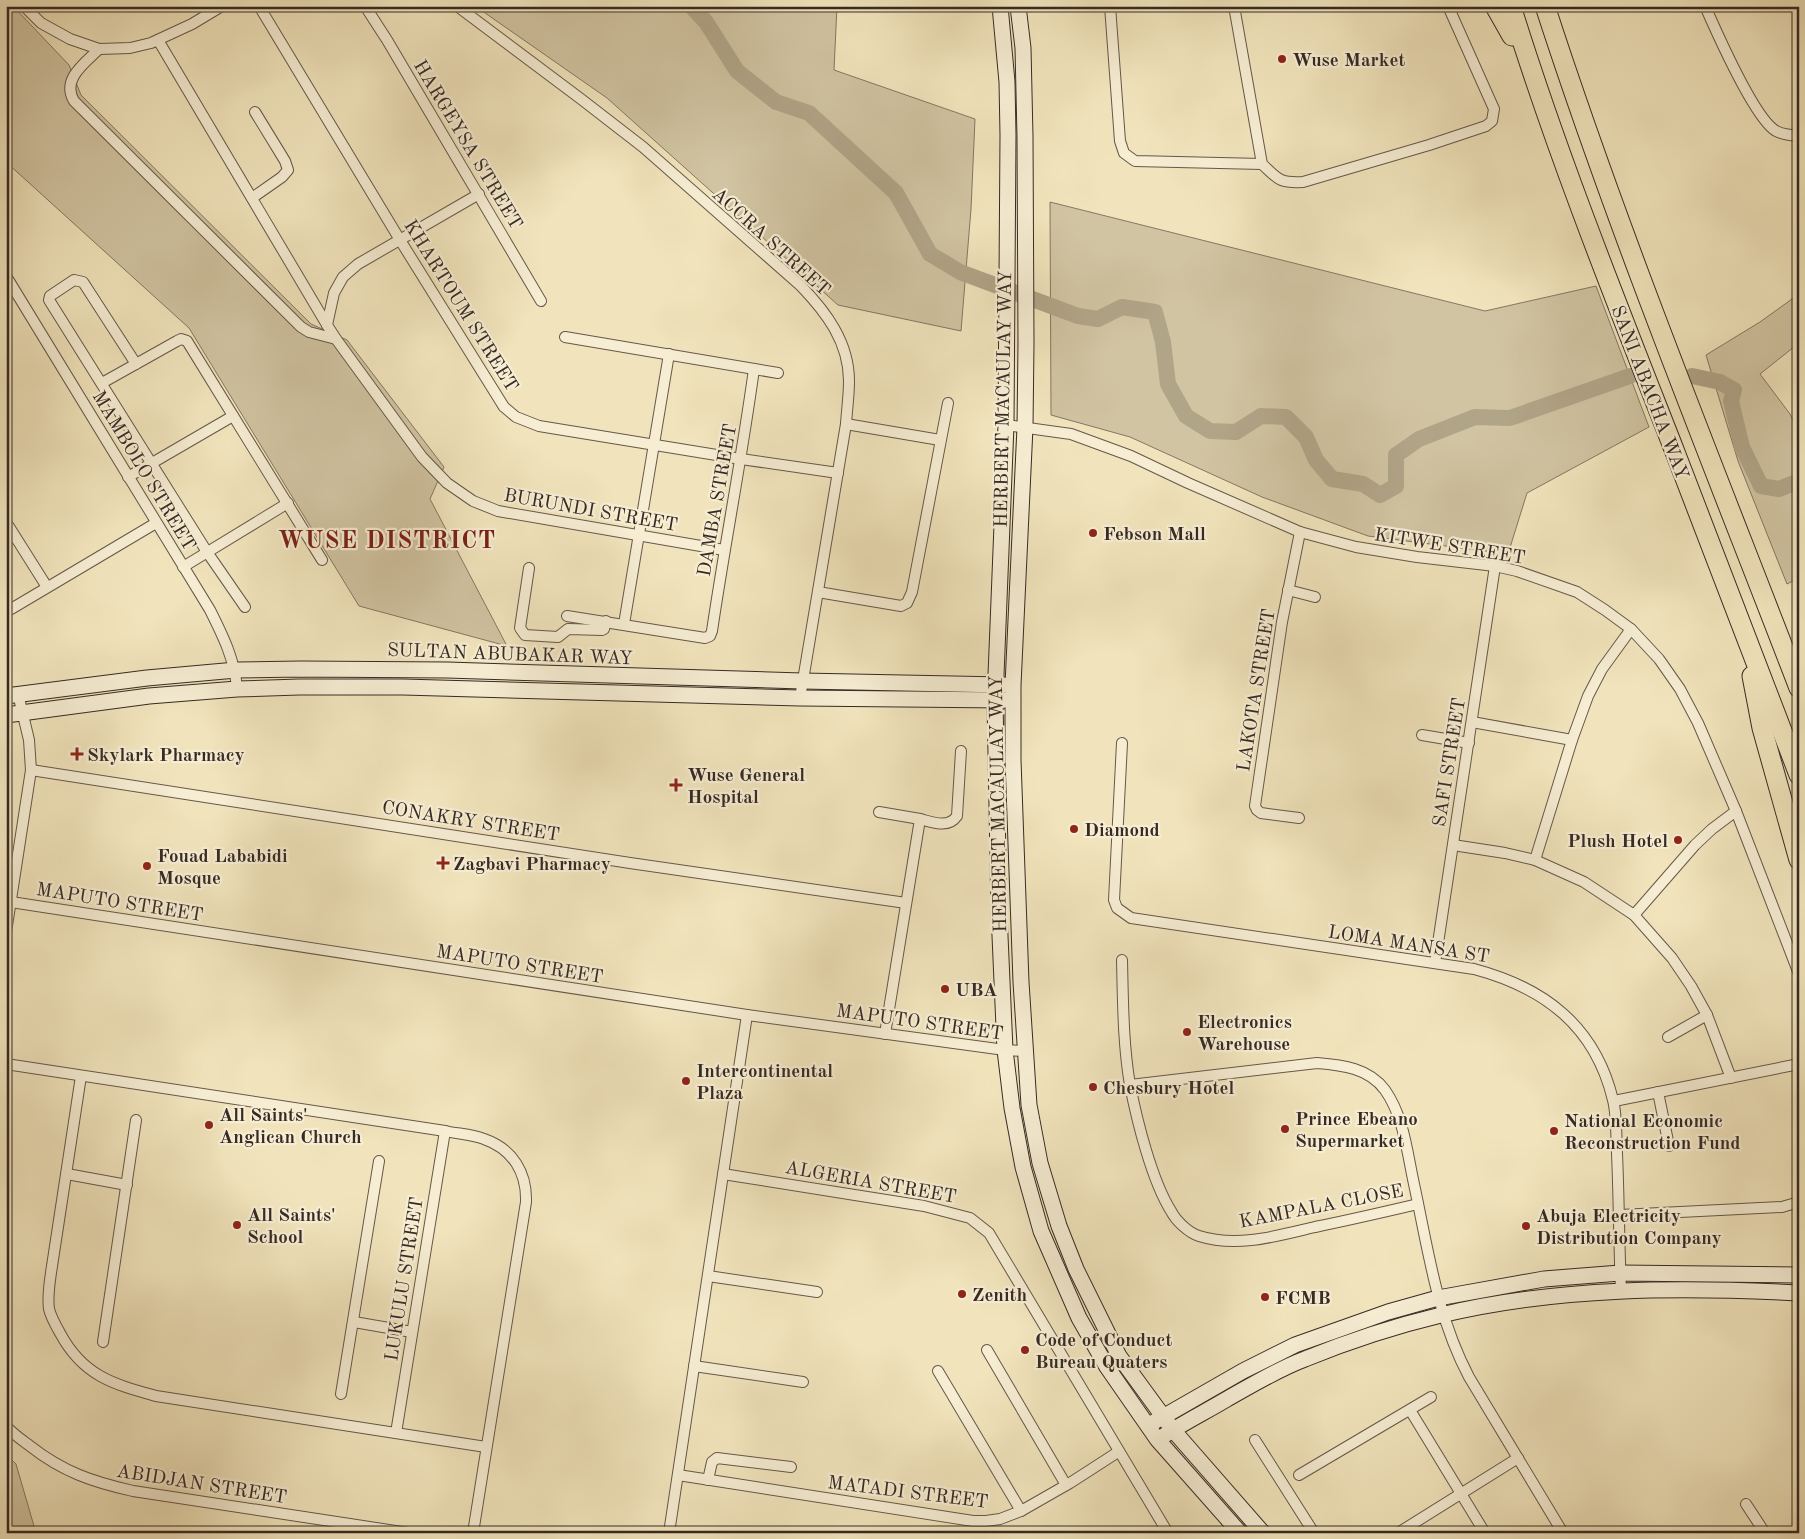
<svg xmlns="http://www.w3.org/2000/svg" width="1805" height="1539" font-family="'Old Standard TT',serif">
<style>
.green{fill:#d1c4a2;stroke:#847763}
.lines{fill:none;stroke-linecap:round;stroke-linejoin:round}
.river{stroke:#b1a588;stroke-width:16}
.minor-casing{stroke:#65584a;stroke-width:12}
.secondary-casing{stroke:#362a24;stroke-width:17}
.motorway-casing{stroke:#362a24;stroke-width:21}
.minor{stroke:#f6edd3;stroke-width:10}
.secondary{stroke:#f6edd3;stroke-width:15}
.motorway{stroke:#f1e4bc;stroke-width:19}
.poi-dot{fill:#8f2418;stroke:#f6edd3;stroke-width:2}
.labels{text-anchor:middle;stroke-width:4.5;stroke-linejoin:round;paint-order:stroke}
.poi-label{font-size:19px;font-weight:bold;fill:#362a24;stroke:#f6edd3;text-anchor:start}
.street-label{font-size:19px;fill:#362a24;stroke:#f6edd3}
.district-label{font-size:24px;font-weight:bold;letter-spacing:1px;fill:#7a1f14;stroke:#f6edd3}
</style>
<rect width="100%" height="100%" fill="#f1e4bc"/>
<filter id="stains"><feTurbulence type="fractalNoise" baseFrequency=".004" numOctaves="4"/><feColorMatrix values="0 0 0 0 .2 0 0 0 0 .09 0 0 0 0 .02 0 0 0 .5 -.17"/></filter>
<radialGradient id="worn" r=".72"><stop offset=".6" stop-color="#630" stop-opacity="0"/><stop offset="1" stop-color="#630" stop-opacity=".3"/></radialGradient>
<g class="green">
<polygon points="6,6 13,6 69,65 81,95 311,324 347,340 444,467 430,499 507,646 359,606 189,328 6,162"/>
<polygon points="475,6 837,6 834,70 975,119 971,209 961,331 838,305 607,98"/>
<polygon points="1050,202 1485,311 1596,286 1649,427 1527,493 1508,554 1368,536 1262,497 1130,437 1051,415"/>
<polygon points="1799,294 1799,343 1760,374 1790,414 1799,432 1799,578 1787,584 1738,461 1706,355 1760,322"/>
<polygon points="6,1454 16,1464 36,1533 6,1533"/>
</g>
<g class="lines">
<g class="river">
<polyline points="691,6 706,22 737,71 776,102 809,113 896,193 930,254 960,272 1078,316 1098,319 1122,307 1155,312 1163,342 1168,384 1186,416 1210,431 1236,432 1261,416 1286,417 1306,437 1316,460 1332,479 1363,484 1380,495 1396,486 1396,455 1419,439 1475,417 1510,418 1630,376"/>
<polyline points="1692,376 1720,382 1734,390 1731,401 1742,447 1761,486 1779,489 1799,481"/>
</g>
<g class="minor-casing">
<g id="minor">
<polyline points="24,6 41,23 70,39 99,49 130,48 151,43 192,24 222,6"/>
<polyline points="259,6 400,240 504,407 516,417 539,426 741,459 838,473"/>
<polyline points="365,6 387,40 541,301"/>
<path d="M457,6L581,99L643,147L801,286C826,312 849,342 849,381C849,395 847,409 846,424L800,698"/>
<polyline points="1110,6 1120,141 1124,153 1135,161 1262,164"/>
<path d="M1234,6L1262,164C1279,180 1279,183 1303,182L1429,145L1486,126L1492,121L1494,109L1448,6"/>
<path d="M1705,6C1716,31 1755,119 1776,131C1782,134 1792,136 1799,135"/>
<polyline points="158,40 327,325"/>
<path d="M99,49C85,63 61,79 74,101L301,327L309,332L336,339"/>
<polyline points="479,194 358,264 343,277 334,293 327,325 336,339 422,457 447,483 473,501 498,511 724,550"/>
<polyline points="252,198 282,177 288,170 285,161 255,112"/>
<path d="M6,276L210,610C223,636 235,660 237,689"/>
<polyline points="565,337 778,373"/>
<polyline points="136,364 83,282 74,280 50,296 49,300 207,552 245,607"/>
<polyline points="102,383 177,341 181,339 187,341 322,560"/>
<polyline points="846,424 940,440"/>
<polyline points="1006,425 1071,434 1131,456 1188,483 1300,532 1356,547 1417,557 1495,566 1517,571 1577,592 1605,610 1631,629 1659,659 1680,689 1698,723 1736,811 1799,974"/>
<polyline points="128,477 233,416"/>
<polyline points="6,522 47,587"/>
<polyline points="183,567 288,503"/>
<polyline points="529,568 520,628 525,635 558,637 568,629 602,630 604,629 606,621"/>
<polyline points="1288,590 1315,597"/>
<polyline points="818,592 901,606 907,603 912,592 948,403"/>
<polyline points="6,612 156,523"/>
<path d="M567,616L705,638L710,636L712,631C725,543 742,457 754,369"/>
<polyline points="624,624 669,354"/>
<polyline points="1472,722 1572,740"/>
<polyline points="1422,735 1469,743"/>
<path d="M1122,743L1114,900L1117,908L1131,918L1474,969C1545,988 1595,1026 1613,1100C1617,1116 1616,1136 1617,1153C1619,1199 1619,1245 1621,1291"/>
<polyline points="31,770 630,863 906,903"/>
<polyline points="879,812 920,819 885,1034"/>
<polyline points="1299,818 1261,813 1257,810 1255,806 1282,622 1300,532"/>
<path d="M920,819C932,822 948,829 957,816L961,751"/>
<polyline points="1453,845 1505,853 1535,860 1584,882 1634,915 1672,958 1691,986 1707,1015 1731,1078"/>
<polyline points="1535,860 1572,740 1588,696 1602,669 1631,629"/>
<polyline points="11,902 747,1015 1005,1050 1024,1051"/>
<polyline points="1634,915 1695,845 1712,829 1736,811"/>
<polyline points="6,932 31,770 29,740 18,694"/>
<path d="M1122,960C1123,1002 1123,1044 1130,1085C1137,1121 1152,1181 1171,1211C1176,1221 1189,1233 1199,1236C1237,1248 1277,1236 1315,1227C1349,1220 1384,1212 1418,1204"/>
<polyline points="1435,963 1495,566"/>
<polyline points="1668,1037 1707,1015"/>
<path d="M6,1064L445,1131C458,1134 472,1134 484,1139C513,1149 527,1173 526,1202L473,1533"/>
<path d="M81,1076L52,1266C50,1280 47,1295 49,1309C51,1317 56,1326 60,1333C83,1376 113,1384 156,1396L486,1447"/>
<path d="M1130,1085L1317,1063C1342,1065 1369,1068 1385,1090C1404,1117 1407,1152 1414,1184C1428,1249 1437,1317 1469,1377L1563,1533"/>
<polyline points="1658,1092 1669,1146"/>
<polyline points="1614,1101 1799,1064"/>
<polyline points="67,1174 127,1185"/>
<polyline points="723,1174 924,1206 970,1218 989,1233 1168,1533"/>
<polyline points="1620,1215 1782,1207 1799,1202"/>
<polyline points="708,1276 817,1292"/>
<polyline points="354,1322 412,1332"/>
<polyline points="103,1342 136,1120"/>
<polyline points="987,1350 1066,1485"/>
<polyline points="694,1366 803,1382"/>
<polyline points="938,1371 1021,1511"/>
<polyline points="341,1394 379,1161"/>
<polyline points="1410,1410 1485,1533"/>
<path d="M6,1426C13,1434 22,1440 30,1446C63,1472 93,1482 133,1491L409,1533"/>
<polyline points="396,1433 445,1131"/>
<polyline points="1255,1440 1314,1533"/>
<polyline points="678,1475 973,1521 986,1521 1000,1519 1021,1511 1070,1483 1118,1452"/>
<polyline points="1299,1475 1431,1397"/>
<polyline points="708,1480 712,1462 717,1458 791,1467"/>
<polyline points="1746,1504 1765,1533"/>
<polyline points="669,1533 747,1015"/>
<polyline points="1398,1533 1518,1458"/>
</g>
</g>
<g class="secondary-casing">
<g id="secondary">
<polyline points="1000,6 1007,82 1008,135 1006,425 995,700 999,913 1005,1050 1012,1108 1023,1167 1041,1231 1079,1318 1107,1367 1157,1439 1240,1533"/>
<polyline points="1018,6 1023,48 1025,137 1026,343 1025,427 1013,685 1013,760 1021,982 1029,1105 1040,1163 1059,1226 1076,1269 1119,1356 1173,1430 1263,1533"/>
<polyline points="6,696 147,678 236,670 301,669 447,670 802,681 1004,685"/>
<polyline points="6,715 149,696 237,689 299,687 403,687 800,698 1005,700"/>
<polyline points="1154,1422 1243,1371 1295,1345 1388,1312 1438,1298 1544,1279 1620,1273 1799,1275"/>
<path d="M1165,1435C1185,1422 1207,1411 1227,1399C1252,1385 1278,1369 1305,1359C1349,1341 1395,1326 1441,1315C1558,1287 1680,1287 1799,1293"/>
</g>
</g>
<g class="motorway-casing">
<g id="motorway">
<polyline points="1495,6 1512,36"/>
<path d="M1511,6C1558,157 1617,304 1675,452C1717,559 1758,667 1799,775"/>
<path d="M1545,6C1620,237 1712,462 1799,688"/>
<polyline points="1752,676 1762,728 1799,860"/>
</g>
</g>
<use href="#minor" class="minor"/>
<use href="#secondary" class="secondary"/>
<use href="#motorway" class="motorway"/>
</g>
<g class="poi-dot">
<circle cx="1282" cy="59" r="5"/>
<circle cx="1093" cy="533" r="5"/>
<path d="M74.5 746.5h5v5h5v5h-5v5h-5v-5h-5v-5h5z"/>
<path d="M673.5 777.5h5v5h5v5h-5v5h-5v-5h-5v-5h5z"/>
<circle cx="1074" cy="829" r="5"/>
<circle cx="1678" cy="840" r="5"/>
<path d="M440.5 855.5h5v5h5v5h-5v5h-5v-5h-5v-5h5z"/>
<circle cx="147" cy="866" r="5"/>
<circle cx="945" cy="989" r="5"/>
<circle cx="1187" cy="1032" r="5"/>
<circle cx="686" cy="1081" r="5"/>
<circle cx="1093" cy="1087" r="5"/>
<circle cx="209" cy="1125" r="5"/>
<circle cx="1285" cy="1129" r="5"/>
<circle cx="1554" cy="1131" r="5"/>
<circle cx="237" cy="1225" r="5"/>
<circle cx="1526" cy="1226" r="5"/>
<circle cx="962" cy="1294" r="5"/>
<circle cx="1265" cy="1297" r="5"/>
<circle cx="1025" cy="1350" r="5"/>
</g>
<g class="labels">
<g class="poi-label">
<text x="1292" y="66">Wuse Market</text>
<text x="1103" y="540">Febson Mall</text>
<text x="87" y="761">Skylark Pharmacy</text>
<text x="687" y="781">Wuse General<tspan x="687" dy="22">Hospital</tspan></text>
<text x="1084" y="836">Diamond</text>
<text x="1668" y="847" text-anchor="end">Plush Hotel</text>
<text x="157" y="862">Fouad Lababidi<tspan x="157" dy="22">Mosque</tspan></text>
<text x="453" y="870">Zagbavi Pharmacy</text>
<text x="955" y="996">UBA</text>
<text x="1197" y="1028">Electronics<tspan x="1197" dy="22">Warehouse</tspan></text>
<text x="696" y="1077">Intercontinental<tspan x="696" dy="22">Plaza</tspan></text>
<text x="1103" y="1094">Chesbury Hotel</text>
<text x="219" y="1121">All Saints'<tspan x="219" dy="22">Anglican Church</tspan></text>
<text x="1295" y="1125">Prince Ebeano<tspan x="1295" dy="22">Supermarket</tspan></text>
<text x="1564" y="1127">National Economic<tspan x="1564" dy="22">Reconstruction Fund</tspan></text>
<text x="247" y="1221">All Saints'<tspan x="247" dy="22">School</tspan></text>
<text x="1536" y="1222">Abuja Electricity<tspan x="1536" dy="22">Distribution Company</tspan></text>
<text x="972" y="1301">Zenith</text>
<text x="1275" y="1304">FCMB</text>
<text x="1035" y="1346">Code of Conduct<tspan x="1035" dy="22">Bureau Quaters</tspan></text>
</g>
<g class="street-label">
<text transform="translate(469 144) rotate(59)" y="7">HARGEYSA STREET</text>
<text transform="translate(772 241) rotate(42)" y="7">ACCRA STREET</text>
<text transform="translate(462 305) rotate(58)" y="7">KHARTOUM STREET</text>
<text transform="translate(1651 392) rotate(69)" y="7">SANI ABACHA WAY</text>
<text transform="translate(1002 399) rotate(-89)" y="7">HERBERT MACAULAY WAY</text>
<text transform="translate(145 470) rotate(59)" y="7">MAMBOLO STREET</text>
<text transform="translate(716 500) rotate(-80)" y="7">DAMBA STREET</text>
<text transform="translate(591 509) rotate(10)" y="7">BURUNDI STREET</text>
<text transform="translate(1450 545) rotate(9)" y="7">KITWE STREET</text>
<text transform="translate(510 653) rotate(2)" y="7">SULTAN ABUBAKAR WAY</text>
<text transform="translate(1255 690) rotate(-81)" y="7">LAKOTA STREET</text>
<text transform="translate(1448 762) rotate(-81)" y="7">SAFI STREET</text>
<text transform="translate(997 804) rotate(-91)" y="7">HERBERT MACAULAY WAY</text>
<text transform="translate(471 820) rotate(9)" y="7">CONAKRY STREET</text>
<text transform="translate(120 901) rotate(9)" y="7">MAPUTO STREET</text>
<text transform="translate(1409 943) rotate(9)" y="7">LOMA MANSA ST</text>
<text transform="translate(520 963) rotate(9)" y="7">MAPUTO STREET</text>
<text transform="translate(920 1021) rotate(8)" y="7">MAPUTO STREET</text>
<text transform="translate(871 1181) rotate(10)" y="7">ALGERIA STREET</text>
<text transform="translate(1321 1205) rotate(-11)" y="7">KAMPALA CLOSE</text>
<text transform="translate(403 1279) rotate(-81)" y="7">LUKULU STREET</text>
<text transform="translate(202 1483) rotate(9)" y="7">ABIDJAN STREET</text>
<text transform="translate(908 1491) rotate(7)" y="7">MATADI STREET</text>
</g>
<g class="district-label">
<text x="387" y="548">WUSE DISTRICT</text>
</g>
</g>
<rect width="1805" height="1539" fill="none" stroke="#f1e4bc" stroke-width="25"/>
<rect x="8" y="8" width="1790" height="1524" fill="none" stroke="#362a24" stroke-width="2.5"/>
<rect x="12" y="12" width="1780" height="1514" fill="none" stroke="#362a24"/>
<rect width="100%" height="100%" filter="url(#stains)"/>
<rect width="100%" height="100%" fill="url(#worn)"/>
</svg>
